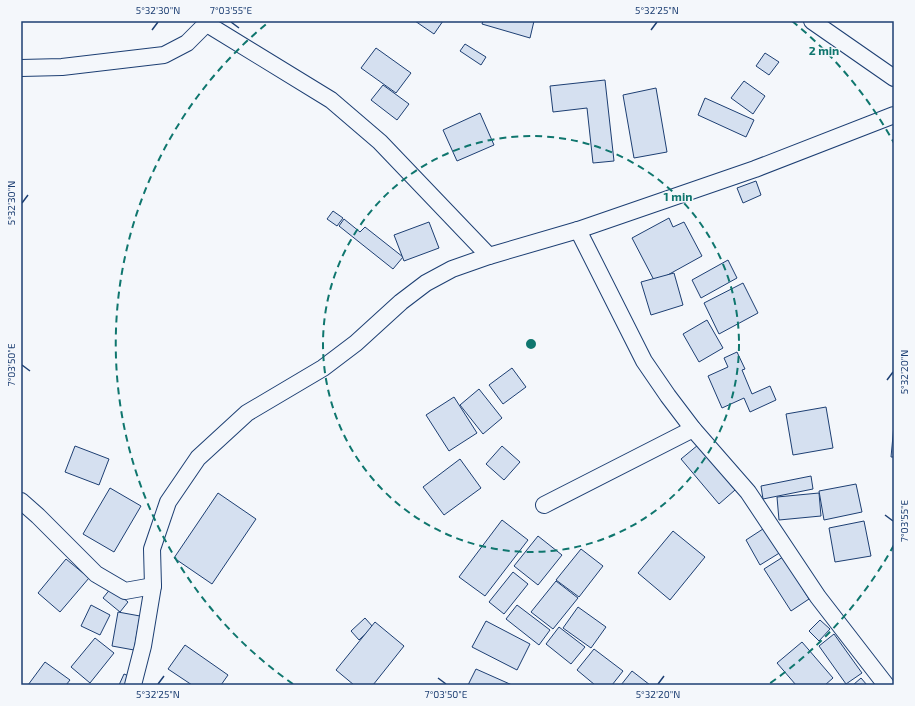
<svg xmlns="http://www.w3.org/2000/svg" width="915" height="706" font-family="'Exo 2',sans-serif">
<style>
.building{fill:#d5e0f0;stroke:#1d3f73}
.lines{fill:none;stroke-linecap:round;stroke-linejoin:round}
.street-casing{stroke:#1d3f73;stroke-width:18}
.street{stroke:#f4f7fb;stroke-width:16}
.ticks{fill:none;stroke:#1d3f73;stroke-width:1.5}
.ring{fill:none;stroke:#0f766e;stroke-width:2;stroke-dasharray:7 5}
.centre{fill:#0f766e;stroke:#f4f7fb;stroke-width:2}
.ring-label{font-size:12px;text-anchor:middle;font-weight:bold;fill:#0f766e;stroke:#f4f7fb;stroke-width:3;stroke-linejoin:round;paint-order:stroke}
.neatline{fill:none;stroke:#1d3f73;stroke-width:1.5}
.ticks-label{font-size:10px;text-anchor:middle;fill:#1d3f73}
</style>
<rect width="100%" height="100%" fill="#f4f7fb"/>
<g class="building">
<polygon points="415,21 443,21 434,34"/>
<polygon points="483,21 534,21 530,38 482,24"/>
<polygon points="465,44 486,57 481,65 460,51"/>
<polygon points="376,48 411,73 396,93 361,68"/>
<polygon points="765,53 779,62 769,75 756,66"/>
<polygon points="605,80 614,161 593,163 587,108 553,112 550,86"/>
<polygon points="744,81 765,96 753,114 731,98"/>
<polygon points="383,85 409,104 397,120 371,100"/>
<polygon points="656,88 667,152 634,158 623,95"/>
<polygon points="705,98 754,120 746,137 698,115"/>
<polygon points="480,113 494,145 457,161 443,130"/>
<polygon points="756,181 761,195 743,203 737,188"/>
<polygon points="333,211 343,218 337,226 327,219"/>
<polygon points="669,218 673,227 684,222 702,256 655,282 632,238"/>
<polygon points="344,219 360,232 365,227 403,257 393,269 339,226"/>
<polygon points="429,222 439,248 404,261 394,235"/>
<polygon points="728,260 737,278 701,298 692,280"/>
<polygon points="674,273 683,305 651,315 641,282"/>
<polygon points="743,283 758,313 719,334 704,303"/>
<polygon points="707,320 723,348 699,362 683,334"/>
<polygon points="737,352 745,369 742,370 752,394 770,386 776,400 750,412 744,398 722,408 708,376 728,367 724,358"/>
<polygon points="512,368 526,387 503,404 489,385"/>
<polygon points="479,389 502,418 483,434 460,405"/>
<polygon points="454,397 477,433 449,451 426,415"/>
<polygon points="826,407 833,448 793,455 786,414"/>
<polygon points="894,425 894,457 891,457"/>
<polygon points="698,445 735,490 719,504 681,459"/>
<polygon points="75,446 109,459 99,485 65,472"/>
<polygon points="502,446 520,462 504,480 486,464"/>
<polygon points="460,459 481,488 444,515 423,487"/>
<polygon points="811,476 813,489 763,499 761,486"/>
<polygon points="856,484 862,512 824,520 819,491"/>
<polygon points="110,488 141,506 114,552 83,534"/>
<polygon points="218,493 256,519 212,584 174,558"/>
<polygon points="819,493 821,516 779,520 777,497"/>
<polygon points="502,520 528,540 485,596 459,577"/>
<polygon points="864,521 871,556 835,562 829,528"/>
<polygon points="766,527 781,552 760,565 746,540"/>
<polygon points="673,531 705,557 670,600 638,573"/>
<polygon points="538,536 562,555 538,585 514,566"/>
<polygon points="581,549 603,566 579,597 556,580"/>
<polygon points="783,557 809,599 791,611 764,569"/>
<polygon points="66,559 89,578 60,612 38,593"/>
<polygon points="513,572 528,584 504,614 489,602"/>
<polygon points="556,581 578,598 553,629 531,612"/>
<polygon points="111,588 128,602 120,612 103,598"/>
<polygon points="91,605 110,615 100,635 81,626"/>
<polygon points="517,605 550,630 539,645 506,619"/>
<polygon points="578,607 606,627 591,648 563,628"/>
<polygon points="118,612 140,616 134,650 112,646"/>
<polygon points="365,618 373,627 359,640 351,631"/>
<polygon points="820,620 830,629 819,641 809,631"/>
<polygon points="486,621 530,644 517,670 472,647"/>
<polygon points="375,622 404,646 373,685 354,685 336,670"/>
<polygon points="559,627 585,647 571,664 546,644"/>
<polygon points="834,634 862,673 846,684 819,646"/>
<polygon points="95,638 114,653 90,683 71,667"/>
<polygon points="802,642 833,678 825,685 796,685 777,663"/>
<polygon points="185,645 228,675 221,685 192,685 168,669"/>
<polygon points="594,649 623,671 612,685 595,685 577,670"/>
<polygon points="45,662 70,680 66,685 28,685"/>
<polygon points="476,669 512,685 468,685"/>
<polygon points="632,671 650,685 621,685"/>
<polygon points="124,674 136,679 133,685 119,685"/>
<polygon points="861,678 867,685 853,685"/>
</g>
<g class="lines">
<g class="street-casing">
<g id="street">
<polyline points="812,21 894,78"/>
<polyline points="207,24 331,100 380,142 489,256"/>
<polyline points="21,68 62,67 164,55 187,43 209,21"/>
<polyline points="578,230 644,361 668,396 693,429 748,492 818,597 886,685"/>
<polyline points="21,501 38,516 96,574 125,591 153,586"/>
<polyline points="544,505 693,429"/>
<polyline points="133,685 143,646 153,586 152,549 168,502 198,458 247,413 323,368 356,343 401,302 426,283 452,269 489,256 578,230 755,169 894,115"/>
</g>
</g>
<use href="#street" class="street"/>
</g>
<path class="ticks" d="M231,22L239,28M152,30L158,22M651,30L657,22M22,203L28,195M22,365L30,371M887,380L893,372M885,515L893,521M438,678L446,684M158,684L164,676M658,684L664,676"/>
<g class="ring">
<circle cx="531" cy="344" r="208"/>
<path d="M894 545A415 415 0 0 1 769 684M293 684A415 415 0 0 1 270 21M792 21A415 415 0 0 1 894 143"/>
</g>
<circle cx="531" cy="344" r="6" class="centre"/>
<g class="ring-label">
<text x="824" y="55">2 min</text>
<text x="678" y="201">1 min</text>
</g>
<rect width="915" height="706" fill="none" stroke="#f4f7fb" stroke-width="44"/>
<rect x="22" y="22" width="871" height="662" class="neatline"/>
<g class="ticks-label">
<text x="158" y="14">5°32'30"N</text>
<text x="231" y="14">7°03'55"E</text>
<text x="657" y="14">5°32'25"N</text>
<text transform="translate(11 203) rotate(-90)" y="4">5°32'30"N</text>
<text transform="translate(11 365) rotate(-90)" y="4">7°03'50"E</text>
<text transform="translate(904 372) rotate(-90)" y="4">5°32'20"N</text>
<text transform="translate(904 521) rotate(-90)" y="4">7°03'55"E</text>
<text x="158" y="698">5°32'25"N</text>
<text x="446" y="698">7°03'50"E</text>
<text x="658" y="698">5°32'20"N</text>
</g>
</svg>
